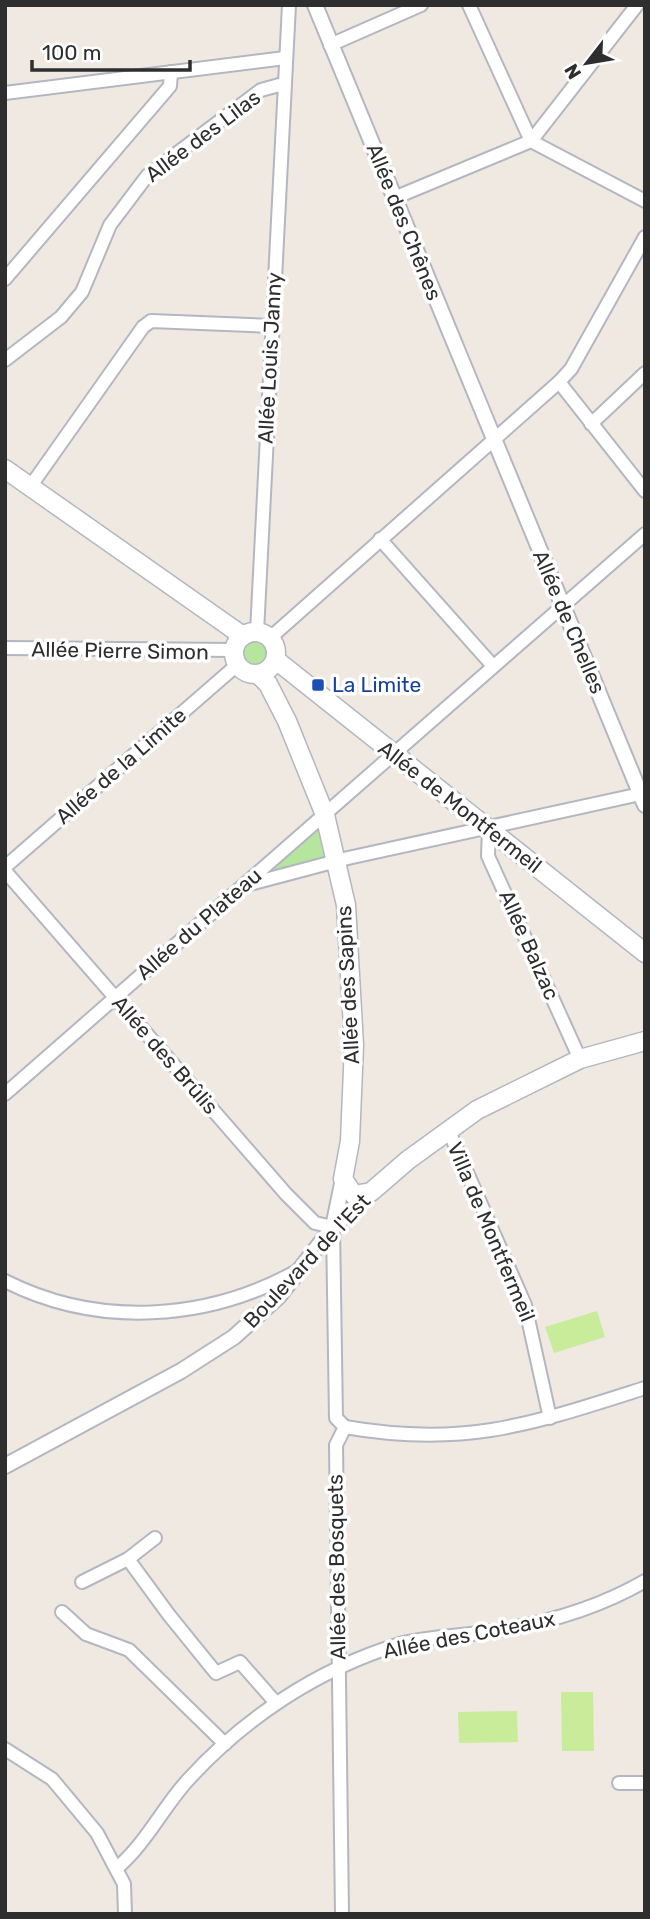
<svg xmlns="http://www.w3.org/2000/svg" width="650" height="1919" font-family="Rubik,sans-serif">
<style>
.green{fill:#b6e59e}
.pitch{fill:#c9ec9a}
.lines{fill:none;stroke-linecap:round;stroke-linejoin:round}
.minor-casing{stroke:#b4b7c1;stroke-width:16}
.tertiary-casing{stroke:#b4b7c1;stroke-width:18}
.secondary-casing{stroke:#b4b7c1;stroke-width:21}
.minor{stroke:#fff;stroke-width:12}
.tertiary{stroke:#fff;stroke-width:14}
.secondary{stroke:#fff;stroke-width:18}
.transit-dot{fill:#1a4fb4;stroke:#fff;stroke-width:2.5}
.labels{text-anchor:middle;stroke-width:7;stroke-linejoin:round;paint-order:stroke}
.street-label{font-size:21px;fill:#2e2e2e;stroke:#fff}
.transit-label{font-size:21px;fill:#164399;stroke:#fff;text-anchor:start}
</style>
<rect width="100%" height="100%" fill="#efe9e1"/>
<g class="green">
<circle cx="256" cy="652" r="12"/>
<polygon points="315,830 321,831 328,854 325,860 275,870 274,865"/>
</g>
<g class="pitch">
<polygon points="597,1311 605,1337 554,1353 545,1327"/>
<polygon points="561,1692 593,1692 594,1751 562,1751"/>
<polygon points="517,1711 518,1742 459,1743 458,1712"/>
</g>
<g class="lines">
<g class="minor-casing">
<g id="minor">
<polyline points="469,5 531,141 645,201"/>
<polyline points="330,45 421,5"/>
<polyline points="5,93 285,58"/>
<polyline points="394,198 531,141 637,5"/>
<polyline points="5,279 170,86 171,72"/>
<polyline points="5,360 61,317 82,292 110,225 147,176 261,90 283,84"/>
<polyline points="559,382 645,491"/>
<polyline points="591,424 645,373"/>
<polyline points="30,487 143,327 151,321 272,326"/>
<polyline points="380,539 493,666"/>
<polyline points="257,632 289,5"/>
<polyline points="270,638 559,382 571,369 645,237"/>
<polyline points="5,648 234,650"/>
<polyline points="489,828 488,856 580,1059"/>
<polyline points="5,867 237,665"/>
<polyline points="5,871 286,1194 315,1223 333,1227 336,1418 345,1427"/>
<polyline points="246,885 348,858 645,793"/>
<polyline points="5,1094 645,534"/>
<polyline points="448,1129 525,1305 550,1418"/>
<path d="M5,1281C98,1328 207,1321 297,1271"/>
<path d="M345,1427C465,1448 532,1424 645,1388"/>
<polyline points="128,1559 169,1615 216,1673 240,1662 276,1703"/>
<polyline points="82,1582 128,1559 155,1538"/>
<polyline points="62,1612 86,1634 129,1650 225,1744"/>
<polyline points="5,1749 52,1779 97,1833 124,1884 125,1914"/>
<polyline points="619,1783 645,1783"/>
<path d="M117,1868C146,1843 162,1809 187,1781C244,1718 318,1669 400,1644C425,1637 452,1637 478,1633C537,1626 593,1611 645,1581"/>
<polyline points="342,1914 336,1445 345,1427"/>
</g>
</g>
<g class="tertiary-casing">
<g id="tertiary">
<polyline points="315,5 645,805"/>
<polyline points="333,1227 343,1179"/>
<polyline points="5,1466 181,1371 234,1337 279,1296 333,1227 371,1192"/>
</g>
</g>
<g class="secondary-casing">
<g id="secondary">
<polyline points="5,469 243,636"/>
<circle cx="255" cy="653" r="21"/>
<polyline points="276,660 645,953"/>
<polyline points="259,675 268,684 287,721 325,815 346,905 354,1045 350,1141 343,1179 354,1195 371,1192 408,1160 477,1110 580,1059 645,1041"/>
</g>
</g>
<use href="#minor" class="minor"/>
<use href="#tertiary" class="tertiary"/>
<use href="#secondary" class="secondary"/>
</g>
<rect class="transit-dot" x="311" y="678" width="14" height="14" rx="3.5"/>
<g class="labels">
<g class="street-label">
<text transform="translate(203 136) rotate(-37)" y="7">Allée des Lilas</text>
<text transform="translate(404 222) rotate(68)" y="7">Allée des Chênes</text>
<text transform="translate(270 358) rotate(-87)" y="7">Allée Louis Janny</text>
<text transform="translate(569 622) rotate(67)" y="7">Allée de Chelles</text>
<text transform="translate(120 651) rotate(1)" y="7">Allée Pierre Simon</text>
<text transform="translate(121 766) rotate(-41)" y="7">Allée de la Limite</text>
<text transform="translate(460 807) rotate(38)" y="7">Allée de Montfermeil</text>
<text transform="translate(199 924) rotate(-41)" y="7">Allée du Plateau</text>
<text transform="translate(529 945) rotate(66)" y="7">Allée Balzac</text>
<text transform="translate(348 985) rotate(-93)" y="7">Allée des Sapins</text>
<text transform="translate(165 1055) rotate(49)" y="7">Allée des Brûlis</text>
<text transform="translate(491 1232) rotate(67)" y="7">Villa de Montfermeil</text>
<text transform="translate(307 1261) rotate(-47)" y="7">Boulevard de l'Est</text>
<text transform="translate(337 1567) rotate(-91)" y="7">Allée des Bosquets</text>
<text transform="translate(469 1635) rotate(-11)" y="7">Allée des Coteaux</text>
</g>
<g class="transit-label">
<text x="332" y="692">La Limite</text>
</g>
</g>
<rect width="650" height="1919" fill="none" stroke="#2e2e2e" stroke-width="14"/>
<g transform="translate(587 63) rotate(239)" stroke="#ffffff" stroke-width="5" paint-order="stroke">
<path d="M0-5L12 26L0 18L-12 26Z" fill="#2e2e2e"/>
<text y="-10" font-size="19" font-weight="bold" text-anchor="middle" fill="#2e2e2e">N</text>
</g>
<path d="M32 60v10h158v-10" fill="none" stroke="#2e2e2e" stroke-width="3.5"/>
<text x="42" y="60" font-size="21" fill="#2e2e2e" stroke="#ffffff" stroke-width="5" paint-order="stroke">100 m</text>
</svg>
